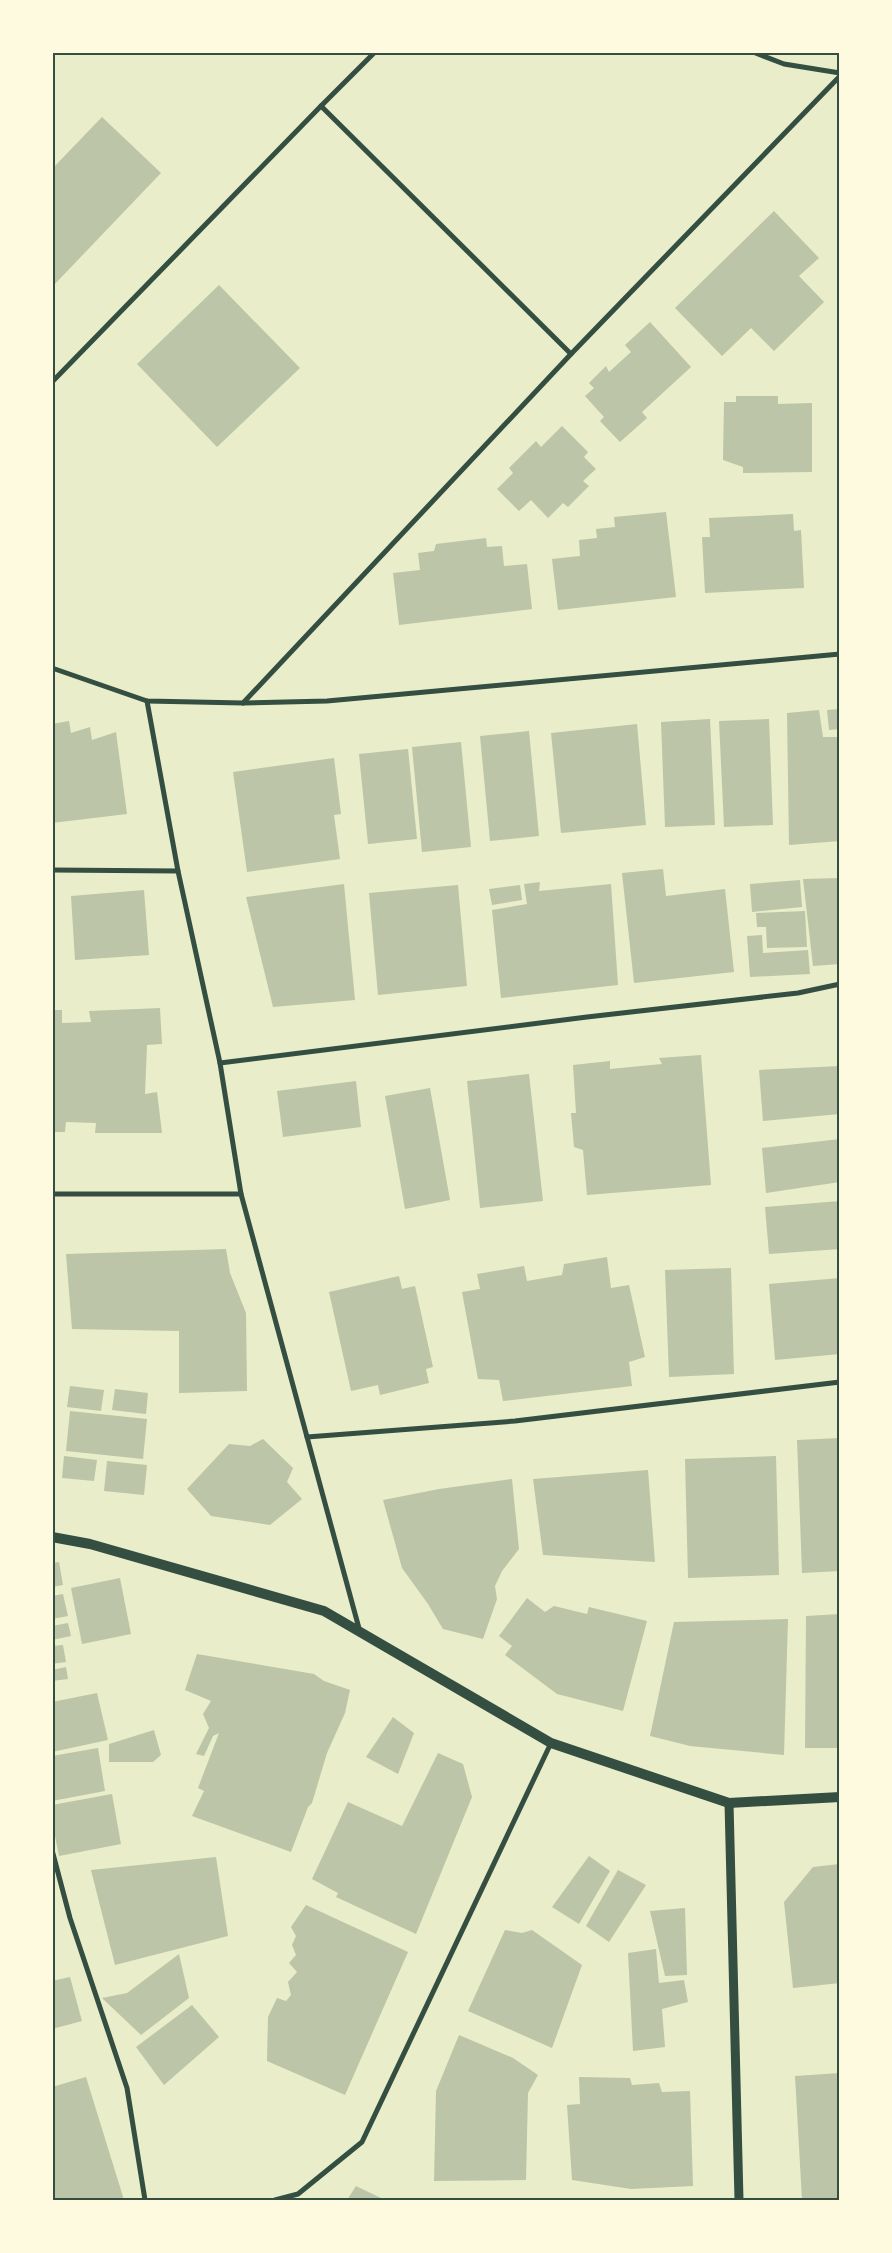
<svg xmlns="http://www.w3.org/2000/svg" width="892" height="2253" font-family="Inter,sans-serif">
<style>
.building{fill:#bcc5a7}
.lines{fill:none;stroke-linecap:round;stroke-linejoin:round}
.minor{stroke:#344e41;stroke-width:5}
.tertiary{stroke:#344e41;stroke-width:9}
.secondary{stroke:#344e41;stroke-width:10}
.neatline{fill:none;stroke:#344e41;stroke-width:2}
</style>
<rect width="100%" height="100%" fill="#e9edc9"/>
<g class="building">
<polygon points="102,117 161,173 52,287 52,169"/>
<polygon points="774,211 819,258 799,276 824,302 774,351 751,328 722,356 675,308"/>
<polygon points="219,285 300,368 217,447 137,364"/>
<polygon points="650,322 691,367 642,412 647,418 620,442 600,421 604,417 585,396 594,388 589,383 606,366 609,372 631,352 625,345"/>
<polygon points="736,396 778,396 778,404 812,403 812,472 743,473 743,467 723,460 724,402 736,402"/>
<polygon points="562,426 588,452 584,457 596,469 583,481 589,486 568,507 563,503 548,518 531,500 519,511 497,489 513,473 509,468 536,441 541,447"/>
<polygon points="666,512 676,597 558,610 552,559 580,556 579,540 597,538 596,529 615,527 614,517"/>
<polygon points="793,514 794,531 801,530 804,588 705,593 702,537 710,537 709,518"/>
<polygon points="486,538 487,547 502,546 504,566 527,564 532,609 399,625 393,573 420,570 418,553 434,551 436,544"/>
<polygon points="840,709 840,729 829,730 827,710"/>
<polygon points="819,710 823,737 838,737 840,841 789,845 787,713"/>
<polygon points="710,719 715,825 665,827 661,722"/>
<polygon points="769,719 773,825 724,827 719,721"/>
<polygon points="69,721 71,733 90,727 92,740 116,732 127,814 52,823 52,724"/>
<polygon points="637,724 646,825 561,833 551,733"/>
<polygon points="529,731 539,836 490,841 480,736"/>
<polygon points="461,742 471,847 422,852 412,747"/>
<polygon points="408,749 417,839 368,844 359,754"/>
<polygon points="334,758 341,814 334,815 340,859 247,872 233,772"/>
<polygon points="663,869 666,896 725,889 734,972 634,983 622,873"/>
<polygon points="840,878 840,964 813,966 803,879"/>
<polygon points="800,880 802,907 752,912 750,884"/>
<polygon points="540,882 539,891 611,884 618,985 501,998 492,910 527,904 524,884"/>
<polygon points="344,884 355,1000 273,1007 246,897"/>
<polygon points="458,885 467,986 378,995 369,893"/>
<polygon points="520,885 522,900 492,905 489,889"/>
<polygon points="144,890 149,955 75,960 71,896"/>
<polygon points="805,911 807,947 767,948 766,927 757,927 756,913"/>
<polygon points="762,935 763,953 808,950 810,974 750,977 747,936"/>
<polygon points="160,1008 162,1044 147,1045 145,1094 157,1092 162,1133 95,1133 96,1123 66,1122 65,1132 52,1132 52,1010 62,1010 62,1023 91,1022 89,1011"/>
<polygon points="701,1055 711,1185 587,1195 583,1150 574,1147 571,1113 576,1113 573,1065 610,1061 610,1069 662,1064 659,1058"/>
<polygon points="840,1066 840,1114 763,1121 759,1070"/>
<polygon points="529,1074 543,1201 480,1208 467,1081"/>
<polygon points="356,1081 361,1127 283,1137 277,1091"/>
<polygon points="430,1088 450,1200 405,1209 385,1096"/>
<polygon points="840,1139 840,1182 766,1193 762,1148"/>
<polygon points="840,1201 840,1249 769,1254 765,1207"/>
<polygon points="226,1249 230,1273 246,1313 247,1391 179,1393 179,1331 72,1329 66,1254"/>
<polygon points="607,1257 611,1288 629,1285 645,1357 629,1362 632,1386 503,1401 499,1380 478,1379 462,1292 480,1289 477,1274 524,1266 527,1281 562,1275 564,1264"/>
<polygon points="731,1268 734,1374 669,1377 665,1270"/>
<polygon points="399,1276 402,1289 415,1286 433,1367 426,1369 429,1383 380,1395 378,1385 351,1391 329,1292"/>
<polygon points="840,1278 840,1354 775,1360 769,1284"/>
<polygon points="70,1386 104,1390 101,1411 67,1407"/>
<polygon points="115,1389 148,1393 146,1414 112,1410"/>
<polygon points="70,1411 147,1419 143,1459 66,1451"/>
<polygon points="840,1438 840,1571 802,1573 797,1440"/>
<polygon points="263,1439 293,1468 287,1482 302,1499 270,1525 211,1516 187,1489 229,1444 250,1446"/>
<polygon points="64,1456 97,1460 94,1481 62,1478"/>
<polygon points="776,1456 779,1575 688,1578 685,1459"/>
<polygon points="107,1461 147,1465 144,1495 104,1491"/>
<polygon points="648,1470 655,1562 543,1555 533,1479"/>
<polygon points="512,1479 519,1549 502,1571 495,1586 497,1599 483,1639 443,1629 428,1604 402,1568 383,1500 439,1489"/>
<polygon points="59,1562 63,1585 52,1587 52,1563"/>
<polygon points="120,1578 131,1634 82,1644 71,1588"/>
<polygon points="63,1594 68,1616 52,1619 52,1596"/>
<polygon points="527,1598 545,1612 554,1606 587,1614 589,1607 647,1621 623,1711 557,1694 505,1655 512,1646 499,1636"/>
<polygon points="840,1614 840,1748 805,1748 806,1616"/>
<polygon points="788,1619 784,1755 690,1746 650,1736 674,1622"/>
<polygon points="68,1623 71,1636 52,1640 52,1626"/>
<polygon points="63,1645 66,1662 52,1664 52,1646"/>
<polygon points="197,1654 314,1674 324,1681 350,1690 345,1713 327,1753 312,1803 308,1807 291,1852 192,1816 204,1791 198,1788 219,1733 213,1736 204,1756 196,1754 209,1728 203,1714 211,1701 185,1690"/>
<polygon points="66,1667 68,1679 52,1681 52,1670"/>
<polygon points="97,1693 108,1740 52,1752 52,1702"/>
<polygon points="393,1717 414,1733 398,1774 366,1757"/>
<polygon points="154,1730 161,1755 153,1762 109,1762 109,1744"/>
<polygon points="98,1748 105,1791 52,1801 52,1756"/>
<polygon points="438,1753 463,1764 472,1797 416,1934 336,1897 338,1893 312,1879 348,1802 402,1826"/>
<polygon points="112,1794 121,1844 59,1856 52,1821 52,1805"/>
<polygon points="589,1856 610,1871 579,1924 552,1907"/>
<polygon points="216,1857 228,1936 115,1965 91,1870"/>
<polygon points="840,1864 840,1983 793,1988 784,1902 813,1867"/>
<polygon points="618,1870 646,1885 609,1942 586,1926"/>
<polygon points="306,1905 408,1952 345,2095 267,2061 268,2017 277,1998 286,2001 291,1995 288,1982 297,1972 289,1963 296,1955 292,1945 296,1936 291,1927"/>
<polygon points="685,1908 687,1975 665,1976 650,1911"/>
<polygon points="505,1930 522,1933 532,1930 582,1965 552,2048 468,2011"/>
<polygon points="656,1949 659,1983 684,1980 688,2002 662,2009 665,2047 633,2051 628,1953"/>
<polygon points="179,1954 189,1998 141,2035 102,1998 127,1993"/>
<polygon points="70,1977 82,2021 52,2029 52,1981"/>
<polygon points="192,2005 219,2037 164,2085 136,2047"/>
<polygon points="459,2035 513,2058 538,2075 528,2093 526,2180 434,2181 436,2091"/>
<polygon points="840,2073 840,2200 802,2200 795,2076"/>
<polygon points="86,2077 124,2200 52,2200 52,2087"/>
<polygon points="579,2077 630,2078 632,2085 659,2083 662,2092 690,2091 693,2186 631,2189 572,2180 567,2105 580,2104"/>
<polygon points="356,2186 385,2200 347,2200"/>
</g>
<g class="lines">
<g class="minor">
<polyline points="753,52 784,64 840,73"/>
<polyline points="321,106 571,354"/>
<polyline points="52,382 321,106 375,52"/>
<polyline points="52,668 147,701 243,703 327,701 840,654"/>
<polyline points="147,701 178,871 220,1063 241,1194 360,1632"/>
<polyline points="243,703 571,354 840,76"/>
<polyline points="52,870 178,871"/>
<polyline points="220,1063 587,1017 798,993 840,984"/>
<polyline points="52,1194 241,1194"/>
<polyline points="307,1437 515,1421 840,1382"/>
<polyline points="52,1850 70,1918 127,2088 145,2200"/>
<polyline points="275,2200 298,2194 362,2142 551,1743"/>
</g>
<polyline class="tertiary" points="729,1803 739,2200"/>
<polyline class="secondary" points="52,1537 90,1544 324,1611 551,1743 729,1803 840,1797"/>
</g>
<rect width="892" height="2253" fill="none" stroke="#fefae0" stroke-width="108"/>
<rect x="54" y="54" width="784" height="2145" class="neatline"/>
</svg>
